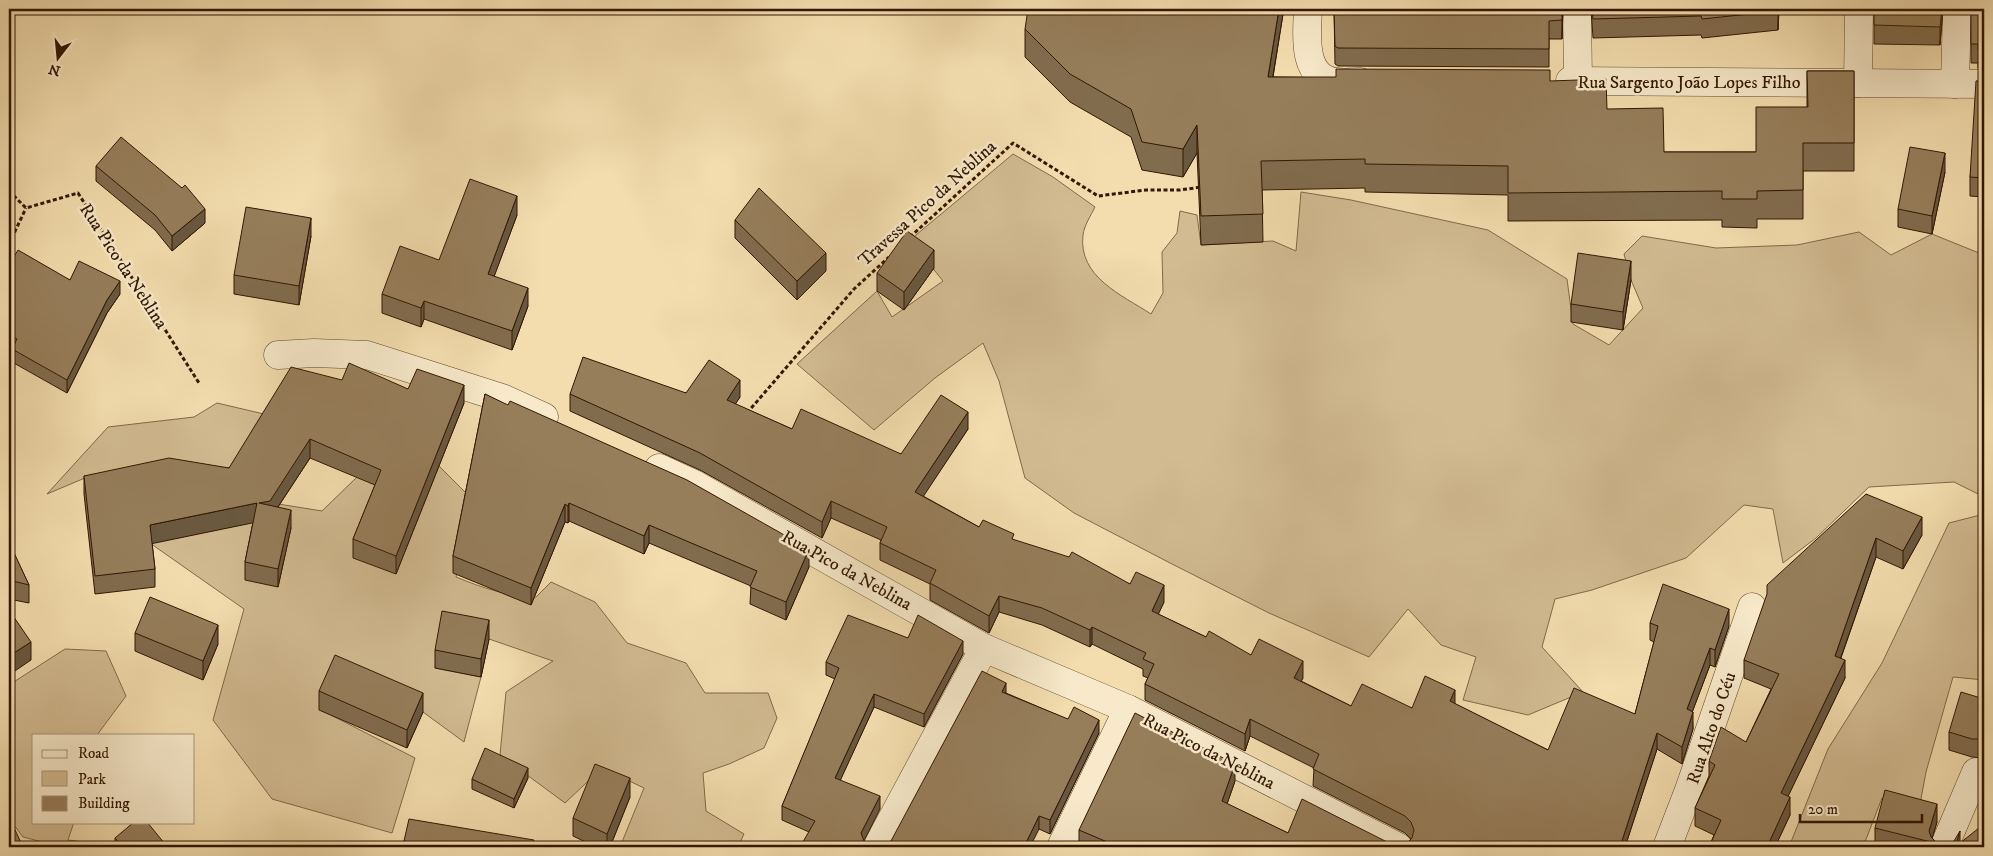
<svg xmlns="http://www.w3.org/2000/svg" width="1993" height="856" font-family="'IM FELL DW Pica',serif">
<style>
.green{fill:#d2bb91;stroke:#826949}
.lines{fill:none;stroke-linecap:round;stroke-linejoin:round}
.minor-casing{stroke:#62482c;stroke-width:29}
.path{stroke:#321701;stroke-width:3;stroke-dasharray:4 2.5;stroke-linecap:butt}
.minor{stroke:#f7e9ca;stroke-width:28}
.wall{fill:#816c4e;stroke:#321701}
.shaded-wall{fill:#695840;stroke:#321701}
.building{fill:#967e5b;stroke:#321701}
.labels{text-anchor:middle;stroke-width:5;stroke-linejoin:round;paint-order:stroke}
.street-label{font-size:18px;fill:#321701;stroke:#f7e9ca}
</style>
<rect width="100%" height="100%" fill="#f3ddae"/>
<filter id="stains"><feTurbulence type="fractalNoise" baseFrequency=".004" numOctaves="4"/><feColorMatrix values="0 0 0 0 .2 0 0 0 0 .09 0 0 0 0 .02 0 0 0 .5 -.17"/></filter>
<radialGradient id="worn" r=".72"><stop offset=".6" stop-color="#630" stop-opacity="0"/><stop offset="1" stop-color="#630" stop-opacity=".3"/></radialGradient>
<g class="green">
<path d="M1013,154L1053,177L1095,207C1091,215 1084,226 1083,235C1078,277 1122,295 1151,314L1163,293L1162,252L1177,233L1180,211L1197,215L1201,245L1273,241L1296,251L1301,192L1351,200L1488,230L1567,279L1573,324L1609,345L1643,308L1631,280L1624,254L1642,236L1716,248L1797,245L1859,232L1891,255L1932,234L1984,255V497L1954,482L1869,487L1816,538L1783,563L1773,509L1744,505L1686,558L1592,590L1555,599L1542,647L1583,692L1528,715L1463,700L1476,657L1441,645L1408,609L1369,657L1269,613L1172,564L1074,513L1025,478L999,381L983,343L935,378L874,430L797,364L877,291L892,317L943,281L910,240Z"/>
<path d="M217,403L268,415L272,503L322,511L357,477L432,459L474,501L456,577C483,588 506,596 536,597L551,582L595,602L627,643L686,663L705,693H768L777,718L764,748L729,764L703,773L706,811L744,834L738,847H620L644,788L602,768L565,803L500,755L506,692L553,661L489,639L443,630L435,668L481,677L464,742L423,712L319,709L415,758L392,833L272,799L213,720L244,609L127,527L92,475L47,494L108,427L194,417Z"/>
<polygon points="1984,514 1984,680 1953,677 1926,772 1920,804 1882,798 1863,847 1789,847 1828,749 1882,663 1949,523"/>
<polygon points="65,649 106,651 126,696 97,735 34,735 34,822 74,822 68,840 92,843 91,847 62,847 23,837 11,821 9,821 9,685"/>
</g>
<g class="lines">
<g class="minor-casing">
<g id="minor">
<path d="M1308,9C1307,33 1301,78 1336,82C1344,83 1352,82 1360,82"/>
<polyline points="1577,9 1578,81"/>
<polyline points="1570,81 1984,84"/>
<polyline points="1858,83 1859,9"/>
<polyline points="1955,84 1957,9"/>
<polyline points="278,355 314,353 367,355 502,398 544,417"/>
<polyline points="659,468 694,484 984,648 1128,709 1398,847"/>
<polyline points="877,847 984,648"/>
<polyline points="1061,847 1128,709"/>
<polyline points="1667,847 1689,790 1752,607"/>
<polyline points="1944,847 1976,772"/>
</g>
</g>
<g class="path">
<polyline points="9,191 26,208 78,193 199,383"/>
<polyline points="910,237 1013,143 1098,196 1146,190 1180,190 1202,187"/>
<polyline points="9,244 26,208"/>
<polyline points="747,413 854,289 889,257"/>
</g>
<use href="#minor" class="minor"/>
</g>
<g class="wall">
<polygon points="1283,9 1283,14 1273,77 1550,81 1607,109 1664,152 1756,152 1807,107 1807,71 1854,71 1854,171 1803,171 1803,219 1757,219 1757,228 1722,227 1722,220 1508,221 1508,195 1365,192 1365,188 1262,190 1263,242 1201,245 1197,153 1183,177 1142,170 1131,137 1070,102 1025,57 1025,29"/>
<polygon points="1334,9 1563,9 1562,39 1549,39 1549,67 1338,66 1335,64"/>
<polygon points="1591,9 1779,9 1778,30 1702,38 1701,35 1593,38"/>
<polygon points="1874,9 1943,9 1940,45 1874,44"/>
<polygon points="1971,9 1984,9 1984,69 1978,68 1978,63 1971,63"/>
<polygon points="1984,80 1984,197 1970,196 1970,177"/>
<polygon points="96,166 205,223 172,251 155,230 96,181"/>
<polygon points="1945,172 1932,234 1898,227 1898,209"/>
<polygon points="517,215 494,276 528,306 512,350 424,319 421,327 382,313 382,294 439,260"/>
<polygon points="735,220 826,271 797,300 735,238"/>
<polygon points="311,236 299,305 234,294 234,275"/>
<polygon points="9,265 70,280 120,294 107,313 67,393 12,362 12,349 9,347"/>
<polygon points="934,268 904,310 877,291 877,273"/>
<polygon points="1631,280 1623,330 1571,322 1571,304"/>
<polygon points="342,380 408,389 464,403 396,574 353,558 353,539 375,485 310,458 278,507 291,528 278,587 245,580 245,562 253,522 152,543 155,569 155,587 95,594 84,494 84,476 229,468"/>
<polygon points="686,393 740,397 735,404 792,429 901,454 968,429 923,496 979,527 1130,584 1164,602 1158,614 1206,637 1251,655 1303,678 1301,681 1351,706 1412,708 1455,704 1548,750 1635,714 1654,642 1650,640 1650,623 1729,626 1715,667 1710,665 1692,712 1693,729 1682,764 1657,749 1625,847 1081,847 1079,846 1079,830 1235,781 1227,804 1288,833 1391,844 1398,846 1406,844 1411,839 1405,833 1313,786 1314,768 1250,736 1245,751 1145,700 1145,684 1148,678 1143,676 1143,669 1092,644 1090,647 1042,625 999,612 989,633 930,600 930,584 880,560 880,543 881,540 831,518 822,538 700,470 570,411 570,394"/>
<polygon points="485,394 809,567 786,620 750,604 751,586 649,543 644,554 569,521 568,523 565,522 531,605 453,573 453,556"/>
<polygon points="1866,494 1922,535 1903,569 1876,557 1841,658 1845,678 1788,796 1790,815 1775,847 1709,847 1714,835 1695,826 1695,808 1709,776 1709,761 1746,742 1771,689 1744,678 1744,660"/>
<polygon points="9,543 29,585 29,603 9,599"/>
<polygon points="135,633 218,644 203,680 135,651"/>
<polygon points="908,638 963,654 924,727 874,707 840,780 880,809 809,832 782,820 782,806 835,679 826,675 826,662"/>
<polygon points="489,639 481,677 435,668 435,650"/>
<polygon points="319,691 423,712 407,748 319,710"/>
<polygon points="1006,693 1099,733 1050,834 1039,829 885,847 891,841"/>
<polygon points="1984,699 1984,759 1982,758 1972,757 1949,750 1949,732"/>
<polygon points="528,778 514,808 472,789 472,779"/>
<polygon points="630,797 610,847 596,847 573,836 573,818"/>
<polygon points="1937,822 1932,838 1937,843 1945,844 1960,843 1984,847 1880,847 1875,846 1875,828"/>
<polygon points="115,838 165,847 115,847"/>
<polygon points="404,841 534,847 404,847"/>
</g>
<g class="shaded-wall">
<polygon points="1279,9 1283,9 1283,14 1268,106 1268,77"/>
<polygon points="1562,9 1563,9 1562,39"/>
<polygon points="1778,9 1779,9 1778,30"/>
<polygon points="1942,9 1943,9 1940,45 1940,27"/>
<polygon points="1197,125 1197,153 1183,177 1183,149"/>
<polygon points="1945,153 1945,172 1932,234 1932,216"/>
<polygon points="517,196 517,215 488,293 488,274"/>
<polygon points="205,209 205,223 172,251 172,236"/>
<polygon points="311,218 311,236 299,305 299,286"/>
<polygon points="934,250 934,268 904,310 904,292"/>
<polygon points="826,253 826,271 797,300 797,281"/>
<polygon points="1631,261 1631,280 1623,330 1623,312"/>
<polygon points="120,281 120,294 107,313 67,393 67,380 107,300"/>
<polygon points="528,288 528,306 512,350 512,331"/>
<polygon points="424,301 424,319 421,327 421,308"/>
<polygon points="740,380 740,397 727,417 727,400"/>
<polygon points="464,385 464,403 396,574 396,556"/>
<polygon points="968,412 968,429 915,509 915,492"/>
<polygon points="310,439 310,458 270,519 259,503"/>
<polygon points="831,501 831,518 822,538 822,522"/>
<polygon points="257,503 257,522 150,544 150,525"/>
<polygon points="569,503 569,521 568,523 568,506"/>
<polygon points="565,504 565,522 531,605 531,588"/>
<polygon points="291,510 291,528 278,587 278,569"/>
<polygon points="1922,517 1922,535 1903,569 1903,551"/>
<polygon points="649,525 649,543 644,554 644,536"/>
<polygon points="1876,538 1876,557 1835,674 1835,656"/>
<polygon points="809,549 809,567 786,620 786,602"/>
<polygon points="1164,585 1164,602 1152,628 1152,611"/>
<polygon points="999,596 999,612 989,633 989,616"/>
<polygon points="1729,609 1729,626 1715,667 1715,650"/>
<polygon points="489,620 489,639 481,677 481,659"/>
<polygon points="218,625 218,644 203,680 203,661"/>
<polygon points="1092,627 1092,644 1090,647 1090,630"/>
<polygon points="963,641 963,654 924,727 924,714"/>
<polygon points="31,642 31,660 9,675 9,656"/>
<polygon points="1710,648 1710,665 1687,726 1687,709"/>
<polygon points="1845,660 1845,678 1781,811 1781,793"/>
<polygon points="1303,661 1303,678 1294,695 1294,678"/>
<polygon points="1006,683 1006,697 1002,692"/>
<polygon points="1455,690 1455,707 1450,701"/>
<polygon points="423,693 423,712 407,748 407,730"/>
<polygon points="874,694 874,707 835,792 835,778"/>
<polygon points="1693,712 1693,729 1682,764 1682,747"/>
<polygon points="1250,719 1250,736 1245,751 1245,734"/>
<polygon points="1099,720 1099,733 1050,834 1050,820"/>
<polygon points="1657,733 1657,749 1625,847 1620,847"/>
<polygon points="1235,764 1235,781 1222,818 1222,801"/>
<polygon points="528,768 528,778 514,808 514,799"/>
<polygon points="630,778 630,797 610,847 607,847 607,834"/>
<polygon points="880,796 880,809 861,847 861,833"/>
<polygon points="1790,797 1790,815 1775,847 1767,847"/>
<polygon points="1937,804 1937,822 1931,842 1929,831"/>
<polygon points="1039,816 1039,829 1030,847 1024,847"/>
<polygon points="1960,831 1960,847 1955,847"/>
</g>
<g class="building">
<polygon points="1028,9 1279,9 1268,77 1336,77 1336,69 1550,70 1550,81 1606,79 1607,109 1663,108 1664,152 1756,152 1756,107 1808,107 1807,71 1854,71 1854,143 1803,143 1803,190 1757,191 1757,199 1722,199 1722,191 1508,193 1508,166 1365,164 1365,159 1261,161 1263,214 1201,216 1197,125 1183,149 1142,142 1131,109 1070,74 1025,29"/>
<polygon points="1334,9 1562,9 1562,20 1549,21 1549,49 1338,48 1335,46"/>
<polygon points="1592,9 1778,9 1778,11 1702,19 1701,16 1593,19"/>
<polygon points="1874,9 1942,9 1940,27 1874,25"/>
<polygon points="1971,9 1984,9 1984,51 1978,50 1978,44 1971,44"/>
<polygon points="1984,80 1984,178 1970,177 1976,81"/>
<polygon points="121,137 182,188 185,185 205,209 172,236 155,215 96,166"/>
<polygon points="1910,147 1945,153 1932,216 1898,209"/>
<polygon points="470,179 517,196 488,274 528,288 512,331 424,301 421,308 382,294 400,246 439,260"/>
<polygon points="759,188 826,253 797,281 735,220"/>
<polygon points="246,207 311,218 299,286 234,275"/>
<polygon points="907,231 934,250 904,292 877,273"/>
<polygon points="18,250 70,280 79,261 120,281 107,300 67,380 12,349 17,339 9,334 9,265"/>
<polygon points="1578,253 1631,261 1623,312 1571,304"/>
<polygon points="583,357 686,393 709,360 740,380 727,400 792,429 801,409 901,454 941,395 968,412 915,492 979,527 983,520 1014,534 1012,539 1069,557 1072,552 1130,584 1136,572 1164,585 1152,611 1206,637 1209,631 1251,655 1259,639 1303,661 1294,678 1351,706 1362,684 1412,708 1425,676 1455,690 1450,701 1548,750 1574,688 1635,714 1658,626 1650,623 1663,584 1729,609 1715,650 1710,648 1687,709 1693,712 1682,747 1657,733 1620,847 1119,847 1079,830 1135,713 1235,764 1222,801 1288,833 1302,799 1391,844 1398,846 1406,844 1412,838 1414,830 1411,822 1405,816 1313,769 1319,754 1250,719 1245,734 1145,684 1154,664 1143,659 1146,653 1092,627 1090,630 1042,608 999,596 989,616 930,583 936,570 880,543 887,527 831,501 822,522 700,453 570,394"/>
<polygon points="349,363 408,389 417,369 464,385 396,556 353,539 381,470 310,439 270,501 259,503 291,510 278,569 245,562 257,503 150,525 155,569 95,576 84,476 169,458 229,468 291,367 342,380"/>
<polygon points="485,394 508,405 510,401 687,480 809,549 786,602 750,587 757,571 649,525 644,536 569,503 568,506 565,504 531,588 453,556"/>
<polygon points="1866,494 1922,517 1903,551 1876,538 1835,656 1845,660 1781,793 1790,797 1767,847 1709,847 1721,820 1695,808 1715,765 1709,761 1721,727 1746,742 1779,674 1744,660 1767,594 1767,585"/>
<polygon points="9,542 29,585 9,580"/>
<polygon points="150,597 218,625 203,661 135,633"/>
<polygon points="9,610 31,642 9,656"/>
<polygon points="442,611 489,620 481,659 435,650"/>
<polygon points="848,615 908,638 918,615 963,641 924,714 874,694 835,778 880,796 861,833 864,841 870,847 800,847 815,821 782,806 839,668 826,662"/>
<polygon points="335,655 423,693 407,730 319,691"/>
<polygon points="982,671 1006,683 1002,692 1068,719 1074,707 1099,720 1050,820 1039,816 1024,847 884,847 891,841"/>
<polygon points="1961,692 1984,699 1984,741 1982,739 1972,739 1949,732"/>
<polygon points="485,748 528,768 514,799 472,779"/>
<polygon points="595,764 630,778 607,834 573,818"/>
<polygon points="1885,790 1937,804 1929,831 1931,837 1937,843 1945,844 1954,841 1960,831 1955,847 1951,847 1875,828"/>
<polygon points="9,817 23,847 9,847"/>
<polygon points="409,819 534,840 532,847 409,847 410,842 404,841"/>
<polygon points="134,822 147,822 165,844 160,847 123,847 115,838"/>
<polygon points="1984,824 1984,847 1955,847"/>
</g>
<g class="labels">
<g class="street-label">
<text x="1689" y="88">Rua Sargento João Lopes Filho</text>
<text transform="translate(927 203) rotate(-42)" y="6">Travessa Pico da Neblina</text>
<text transform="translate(124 266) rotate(57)" y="6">Rua Pico da Neblina</text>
<text transform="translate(847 570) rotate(29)" y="6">Rua Pico da Neblina</text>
<text transform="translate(1711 728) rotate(-71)" y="6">Rua Alto do Céu</text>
<text transform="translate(1209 751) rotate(27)" y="6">Rua Pico da Neblina</text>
</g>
</g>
<rect width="1993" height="856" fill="none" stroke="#f3ddae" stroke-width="30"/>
<rect x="10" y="10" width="1973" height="836" fill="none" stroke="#321701" stroke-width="2.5"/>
<rect x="15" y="15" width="1963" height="826" fill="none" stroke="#321701"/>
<rect x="32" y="734" width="162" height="90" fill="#f7e9ca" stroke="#a8957a"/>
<rect x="42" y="750" width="25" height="8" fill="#f7e9ca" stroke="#a8957a"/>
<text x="78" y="758" font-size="15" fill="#321701">Road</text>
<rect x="42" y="771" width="25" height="15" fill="#d2bb91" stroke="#a8957a"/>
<text x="78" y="784" font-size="15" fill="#321701">Park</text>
<rect x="42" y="796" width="25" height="15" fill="#967e5b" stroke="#a8957a"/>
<text x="78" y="808" font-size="15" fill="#321701">Building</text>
<g transform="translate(58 58) rotate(196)" stroke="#f7e9ca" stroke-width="4" paint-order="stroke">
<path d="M0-4L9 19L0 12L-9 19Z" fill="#321701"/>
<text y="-8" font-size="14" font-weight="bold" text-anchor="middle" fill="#321701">N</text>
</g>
<path d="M1800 814v8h122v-8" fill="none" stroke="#321701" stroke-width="2.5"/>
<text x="1808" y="814" font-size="15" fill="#321701" stroke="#f7e9ca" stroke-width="4" paint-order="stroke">20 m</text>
<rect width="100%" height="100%" filter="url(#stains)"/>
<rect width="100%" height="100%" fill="url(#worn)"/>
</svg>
